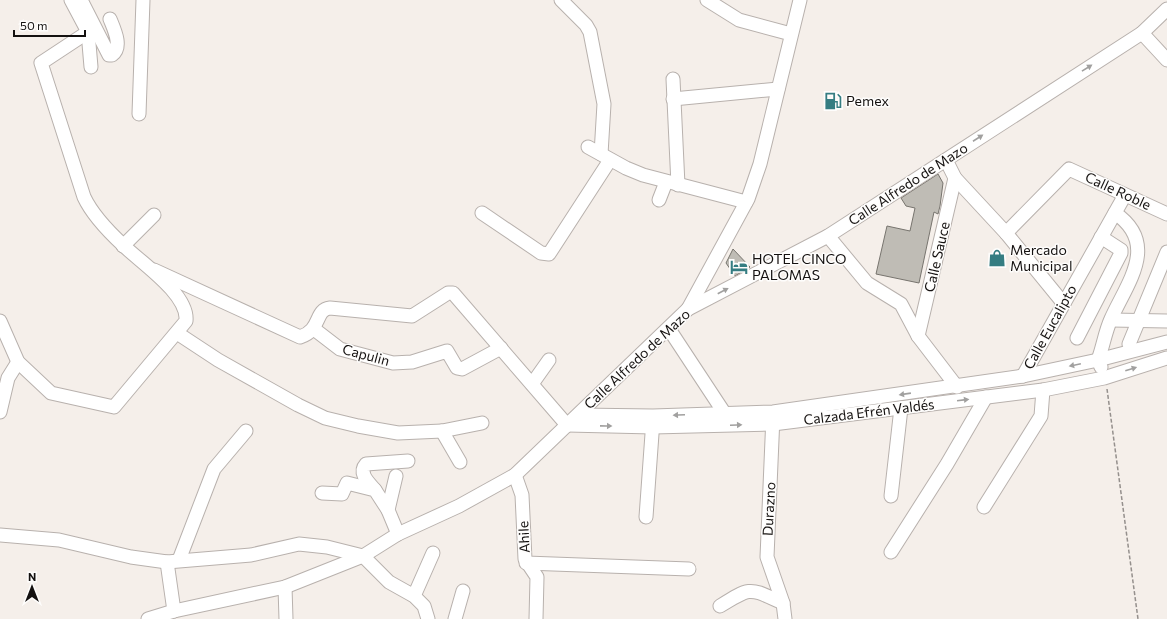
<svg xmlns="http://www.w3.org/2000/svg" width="1167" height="619" font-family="Commissioner,sans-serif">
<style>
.building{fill:#bfbcb5;stroke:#77746e}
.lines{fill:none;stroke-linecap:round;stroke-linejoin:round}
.minor-casing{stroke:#b8b1ad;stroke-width:15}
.path{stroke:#95908d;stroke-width:1.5;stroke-dasharray:4 2;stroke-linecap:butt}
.minor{stroke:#fff;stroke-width:13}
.oneway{fill:#a1a09f}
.labels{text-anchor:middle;stroke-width:3;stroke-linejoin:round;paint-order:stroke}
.poi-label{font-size:14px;fill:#141110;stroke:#fefdfc;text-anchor:start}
.street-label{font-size:14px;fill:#141110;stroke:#fefdfc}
</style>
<rect width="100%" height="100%" fill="#f5efea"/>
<g class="building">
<polygon points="938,174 943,183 940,206 938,214 934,212 919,283 876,274 887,226 910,231 915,208 906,206 901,198"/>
<polygon points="733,249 750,267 735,276 726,263"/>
</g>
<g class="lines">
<g class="minor-casing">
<g id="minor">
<polyline points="71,0 88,32 91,67"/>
<path d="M81,0L109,55H112C123,47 114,29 110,19"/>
<polyline points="561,0 586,25 590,32 604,104 601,154"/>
<polyline points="707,0 739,20 791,34"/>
<polyline points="1142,33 1167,60"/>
<polyline points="673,79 678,185"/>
<polyline points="673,99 778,89"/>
<polyline points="139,114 143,0"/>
<polyline points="588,147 626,168 643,175 746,202"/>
<polyline points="946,160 955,178 1006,233 1064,304"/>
<polyline points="659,200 666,182"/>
<polyline points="482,213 541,253 549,254 610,160"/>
<polyline points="1006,233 1069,169 1167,214"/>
<polyline points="828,236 867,283 901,304 918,336 957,387"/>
<polyline points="123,246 154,215"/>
<path d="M154,270L300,337C322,330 314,310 330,308L412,316L448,293H453L567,425"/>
<polyline points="688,309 748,199 760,164 800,0"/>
<polyline points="1111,320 1167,321"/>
<path d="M0,321L18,362L51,393L114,407L186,321C189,294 140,262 123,245C109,232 92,214 84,197L41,63L88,32"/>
<polyline points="314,329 340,349 393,363 412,362 447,351 457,368 462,369 501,348"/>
<polyline points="669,329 725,414"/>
<polyline points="177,333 218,360 298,405 325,418 358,426 398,433 442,431 482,423"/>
<polyline points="918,336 955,178"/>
<polyline points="1077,338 1121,253 1121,250 1101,237"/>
<polyline points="1129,344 1167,252"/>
<path d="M1101,367L1098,360C1103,347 1105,332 1111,319C1127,283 1160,244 1115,213"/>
<polyline points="1023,376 1125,195"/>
<polyline points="532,384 549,360"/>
<polyline points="0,412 8,378 18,362"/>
<polyline points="579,415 653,416 773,412 1023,376 1098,360 1167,342"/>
<polyline points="773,416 767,557 783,603 785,619"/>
<polyline points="567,425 653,427 773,424 1043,390 1104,378 1167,358"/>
<polyline points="442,431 460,462"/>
<polyline points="515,475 522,495 525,559 537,577 536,619"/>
<polyline points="396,476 388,510 398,534"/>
<path d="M375,490C368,482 358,473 366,464L408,461"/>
<polyline points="322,493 342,494 347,483 375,490 388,510"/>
<polyline points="891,496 901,408"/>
<polyline points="984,507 1041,416 1043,390"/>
<polyline points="646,517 653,420"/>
<polyline points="0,535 59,540 131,557 167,562 251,555 299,544 327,547 363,556 389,582 414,596 424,606 428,619"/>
<polyline points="891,552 947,464 986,397"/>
<polyline points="179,560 214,469 246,431"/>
<polyline points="167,562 174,611"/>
<polyline points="526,563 689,569"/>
<polyline points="285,587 286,619"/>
<polyline points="414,596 433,553"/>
<path d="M720,606C752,586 749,588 783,603"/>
<polyline points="148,619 174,611 285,587 363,556 398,534 459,506 515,475 688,309 828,236 1142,33 1167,9"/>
<polyline points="455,619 463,591"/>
</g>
</g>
<polyline class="path" points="1107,389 1138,619"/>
<use href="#minor" class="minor"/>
</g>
<defs><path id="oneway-solid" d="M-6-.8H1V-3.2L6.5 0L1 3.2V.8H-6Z"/></defs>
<g class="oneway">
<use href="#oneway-solid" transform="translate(1087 68) rotate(-32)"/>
<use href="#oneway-solid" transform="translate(978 138) rotate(-33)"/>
<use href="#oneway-solid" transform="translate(723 291) rotate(-28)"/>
<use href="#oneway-solid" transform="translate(1075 365) rotate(168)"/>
<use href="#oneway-solid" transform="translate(1131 369) rotate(-18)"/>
<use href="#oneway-solid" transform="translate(905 394) rotate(172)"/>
<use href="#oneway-solid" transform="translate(963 400) rotate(-7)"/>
<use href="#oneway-solid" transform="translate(679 415) rotate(178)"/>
<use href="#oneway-solid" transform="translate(736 425) rotate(-2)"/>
<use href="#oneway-solid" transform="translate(606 426) rotate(1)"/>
</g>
<defs>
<g id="fuel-bare" transform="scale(1.38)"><path d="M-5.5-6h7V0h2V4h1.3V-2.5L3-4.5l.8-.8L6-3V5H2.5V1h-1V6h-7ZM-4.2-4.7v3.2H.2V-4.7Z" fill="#357d82" stroke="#fefdfc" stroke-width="2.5" paint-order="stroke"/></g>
<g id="shop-bare" transform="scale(1.38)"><path d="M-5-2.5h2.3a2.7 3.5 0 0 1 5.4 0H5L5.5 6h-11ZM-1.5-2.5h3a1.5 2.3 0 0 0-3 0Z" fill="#357d82" stroke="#fefdfc" stroke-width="2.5" paint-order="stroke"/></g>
<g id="hotel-bare" transform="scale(1.38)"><path d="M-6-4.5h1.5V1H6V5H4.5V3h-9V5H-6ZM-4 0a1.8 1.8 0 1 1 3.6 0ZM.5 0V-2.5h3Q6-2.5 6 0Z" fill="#357d82" stroke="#fefdfc" stroke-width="2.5" paint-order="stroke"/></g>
</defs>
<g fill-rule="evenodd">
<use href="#fuel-bare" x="833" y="101"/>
<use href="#shop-bare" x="997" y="258"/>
<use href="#hotel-bare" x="739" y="267"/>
</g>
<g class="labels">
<g class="poi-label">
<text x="846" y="106">Pemex</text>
<text x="1010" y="255">Mercado<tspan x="1010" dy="16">Municipal</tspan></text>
<text x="752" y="264">HOTEL CINCO<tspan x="752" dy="16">PALOMAS</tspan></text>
</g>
<g class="street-label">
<text transform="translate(908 184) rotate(-33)" y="5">Calle Alfredo de Mazo</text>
<text transform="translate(1118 191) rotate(25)" y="5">Calle Roble</text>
<text transform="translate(937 257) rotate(-77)" y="5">Calle Sauce</text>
<text transform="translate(1050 327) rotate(-61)" y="5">Calle Eucalipto</text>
<text transform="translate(366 355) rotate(15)" y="5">Capulin</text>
<text transform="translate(637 359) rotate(-43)" y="5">Calle Alfredo de Mazo</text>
<text transform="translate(869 412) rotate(-7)" y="5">Calzada Efrén Valdés</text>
<text transform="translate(769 509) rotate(-87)" y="5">Durazno</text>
<text transform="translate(524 537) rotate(-93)" y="5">Ahile</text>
</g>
</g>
<g transform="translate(32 587)" stroke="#fefdfc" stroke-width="3" paint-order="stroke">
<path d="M0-3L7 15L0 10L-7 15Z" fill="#141110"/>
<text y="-6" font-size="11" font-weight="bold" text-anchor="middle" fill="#141110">N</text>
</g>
<path d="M14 30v6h71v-6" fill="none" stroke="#141110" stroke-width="2"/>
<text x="20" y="30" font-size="12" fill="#141110" stroke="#fefdfc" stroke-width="3" paint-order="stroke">50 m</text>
</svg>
